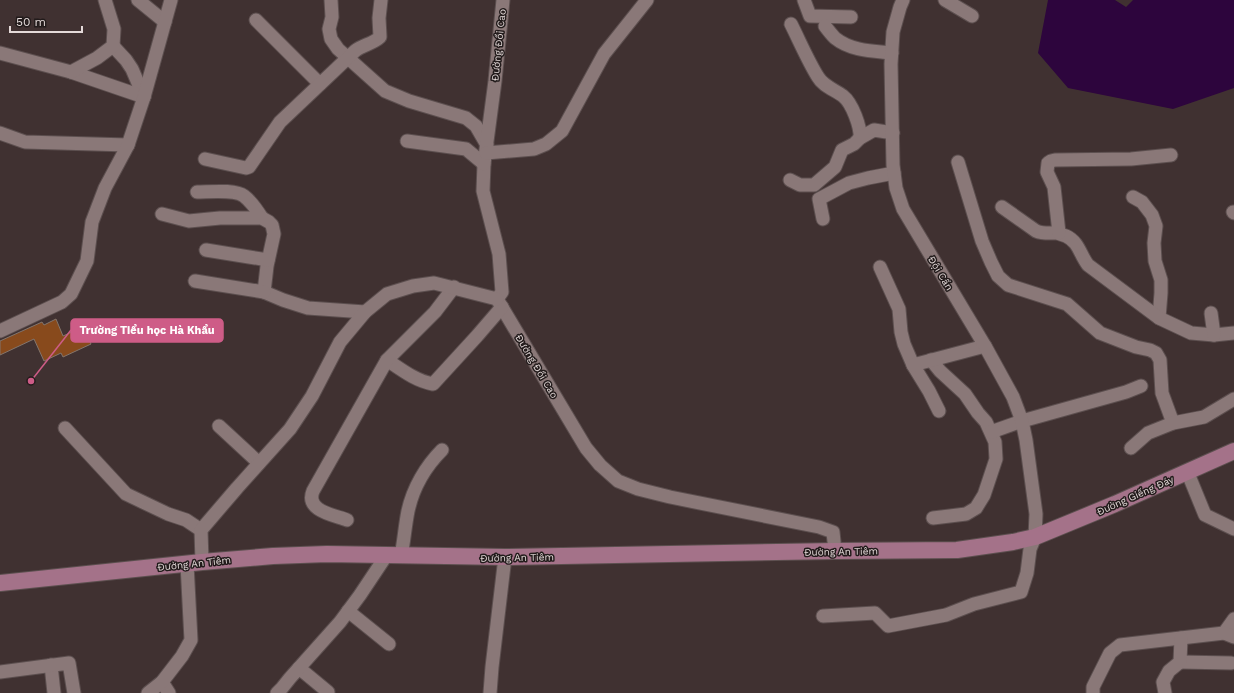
<svg xmlns="http://www.w3.org/2000/svg" width="1234" height="693" font-family="'Work Sans',sans-serif">
<style>
.water{fill:#2d053d}
.building{fill:#884a1c;stroke:#83756c}
.lines{fill:none;stroke-linecap:round;stroke-linejoin:round}
.minor-casing{stroke:#5c4f4f;stroke-width:15}
.major-casing{stroke:#5c4f4f;stroke-width:18}
.minor{stroke:#8a7878;stroke-width:13}
.major{stroke:#a47289;stroke-width:16}
.labels{text-anchor:middle;stroke-width:3;stroke-linejoin:round;paint-order:stroke}
.street-label{font-size:10px;fill:#e4dad9;stroke:#221b1b}
.leader{fill:none;stroke:#ce5c87;stroke-width:1.5}
.callout-dot{fill:#ce5c87;stroke:#221b1b;stroke-width:1.5}
.callout{fill:#ce5c87;stroke:#ce5c87;stroke-width:1.5}
.callout-label{font-size:11px;text-anchor:middle;font-weight:bold;fill:#fff}
</style>
<rect width="100%" height="100%" fill="#403131"/>
<polygon class="water" points="1048,0 1115,0 1126,7 1133,0 1234,0 1234,88 1173,109 1068,88 1038,53"/>
<polygon class="building" points="56,319 63,336 83,327 91,344 63,357 61,353 44,361 34,339 0,355 0,341 42,322 44,325"/>
<g class="lines">
<g class="minor-casing">
<g id="minor">
<polyline points="138,0 165,22"/>
<polyline points="331,0 332,17 329,29 331,39 338,49 385,91 409,101 466,118 476,126 487,145"/>
<polyline points="503,0 495,81 484,164 483,191 499,254 502,292 497,299 586,448 600,465 618,481 638,489 670,497 819,527 833,532 835,551"/>
<polyline points="804,0 810,16 851,17"/>
<polyline points="945,0 972,16"/>
<polyline points="256,20 320,84"/>
<path d="M791,24C800,42 808,61 818,77C823,86 835,90 843,96C852,103 861,127 860,138"/>
<path d="M825,26C828,30 832,35 835,38C851,51 873,51 892,53"/>
<polyline points="113,46 126,60 132,69 144,97"/>
<polyline points="0,53 71,72 144,97"/>
<polyline points="71,72 97,58 113,46 114,29 105,0"/>
<polyline points="0,133 25,142 128,145"/>
<polyline points="407,141 466,149 484,164"/>
<polyline points="486,153 534,149 546,144 562,131 604,54 647,0"/>
<path d="M205,159L246,168L249,167L280,122L355,51C362,45 373,44 380,37L379,18L381,0"/>
<polyline points="958,162 982,241 991,262 998,276 1008,285 1067,304 1100,333 1136,347 1150,350 1156,353 1160,360 1162,393 1173,423"/>
<polyline points="790,180 800,185 814,185 835,167 842,150 854,144 860,138 874,130 893,133"/>
<path d="M197,192C209,192 235,189 244,196C252,202 257,210 262,218"/>
<polyline points="1133,197 1142,202 1152,215 1156,226 1154,243 1155,261 1161,280 1161,293 1159,318"/>
<path d="M1002,207L1036,231C1043,234 1049,233 1057,233C1060,234 1063,235 1066,236C1079,242 1080,255 1088,265L1159,318L1191,333L1214,335L1234,333"/>
<polyline points="1233,212 1234,213"/>
<polyline points="162,214 189,221 220,218 262,218 269,222 272,225 274,234 267,266 264,292 283,300 308,308 365,312"/>
<polyline points="823,219 819,199 849,183 868,178 894,173"/>
<polyline points="1059,233 1054,187 1047,172 1048,163 1051,161 1055,160 1131,159 1171,155"/>
<polyline points="206,250 268,260"/>
<polyline points="880,267 899,309 901,332 904,344 913,365 929,391 939,411"/>
<polyline points="195,281 264,292"/>
<polyline points="1211,313 1214,335"/>
<polyline points="0,331 62,302 71,294 87,261 92,222 105,188 128,145 144,97 171,0"/>
<path d="M387,360C402,370 416,381 433,384L477,336L502,307"/>
<polyline points="931,360 940,371 965,394 978,413 986,422 995,442 996,459 984,495 976,508 966,514 933,518"/>
<polyline points="913,365 985,346"/>
<polyline points="219,426 259,463"/>
<polyline points="65,428 126,494 168,514 186,520 201,530"/>
<polyline points="991,432 1022,421 1126,392 1141,386"/>
<polyline points="1131,448 1148,433 1173,423 1204,417 1234,399"/>
<polyline points="1187,471 1205,515 1234,529"/>
<path d="M347,520C334,515 305,511 313,491L387,360L435,312L454,287"/>
<path d="M401,556C404,541 405,526 408,511C413,488 426,466 442,450"/>
<polyline points="202,562 201,530 237,488 290,429 312,396 340,342 365,312 387,294 413,286 434,283 497,299"/>
<polyline points="348,611 389,644"/>
<polyline points="823,616 875,613 888,626 946,615 974,604 1021,592 1027,573 1030,549 1035,537 1036,514 1026,440 1022,421 1013,397 985,346 903,209 896,188 893,165 891,64 893,32 900,7 903,0"/>
<polyline points="1224,633 1234,619"/>
<polyline points="1180,662 1231,663"/>
<polyline points="51,665 54,693"/>
<polyline points="299,668 328,692"/>
<polyline points="0,672 69,663 74,693"/>
<polyline points="162,682 169,693"/>
<polyline points="148,693 162,682 182,656 191,640 187,564"/>
<polyline points="277,693 282,688 290,678 340,622 360,595 386,556"/>
<polyline points="490,693 492,667 505,557"/>
<polyline points="1093,693 1093,687 1110,653 1120,645 1224,633 1234,637"/>
<polyline points="1165,693 1163,682 1169,671 1180,662 1181,638"/>
</g>
</g>
<g class="major-casing">
<polyline id="major" points="0,583 202,562 273,556 327,554 505,557 835,551 957,550 1013,542 1035,537 1115,504 1234,451"/>
</g>
<use href="#minor" class="minor"/>
<use href="#major" class="major"/>
</g>
<g class="labels">
<g class="street-label">
<text transform="translate(498 45) rotate(-84)" y="4">Đường Đồi Cao</text>
<text transform="translate(941 273) rotate(59)" y="4">Đội Cấn</text>
<text transform="translate(537 366) rotate(59)" y="4">Đường Đồi Cao</text>
<text transform="translate(1135 495) rotate(-24)" y="4">Đường Giếng Đáy</text>
<text transform="translate(841 551) rotate(-1)" y="4">Đường An Tiêm</text>
<text transform="translate(517 557) rotate(-1)" y="4">Đường An Tiêm</text>
<text transform="translate(194 563) rotate(-6)" y="4">Đường An Tiêm</text>
</g>
</g>
<path class="leader" d="M31 381L71 330"/>
<circle class="callout-dot" cx="31" cy="381" r="4"/>
<rect class="callout" x="71" y="319" width="152" height="23" rx="4"/>
<g class="callout-label">
<text x="147" y="334">Trường Tiểu học Hà Khẩu</text>
</g>
<path d="M10 26v6h72v-6" fill="none" stroke="#e4dad9" stroke-width="2"/>
<text x="16" y="26" font-size="12" fill="#e4dad9" stroke="#221b1b" stroke-width="3" paint-order="stroke">50 m</text>
</svg>
